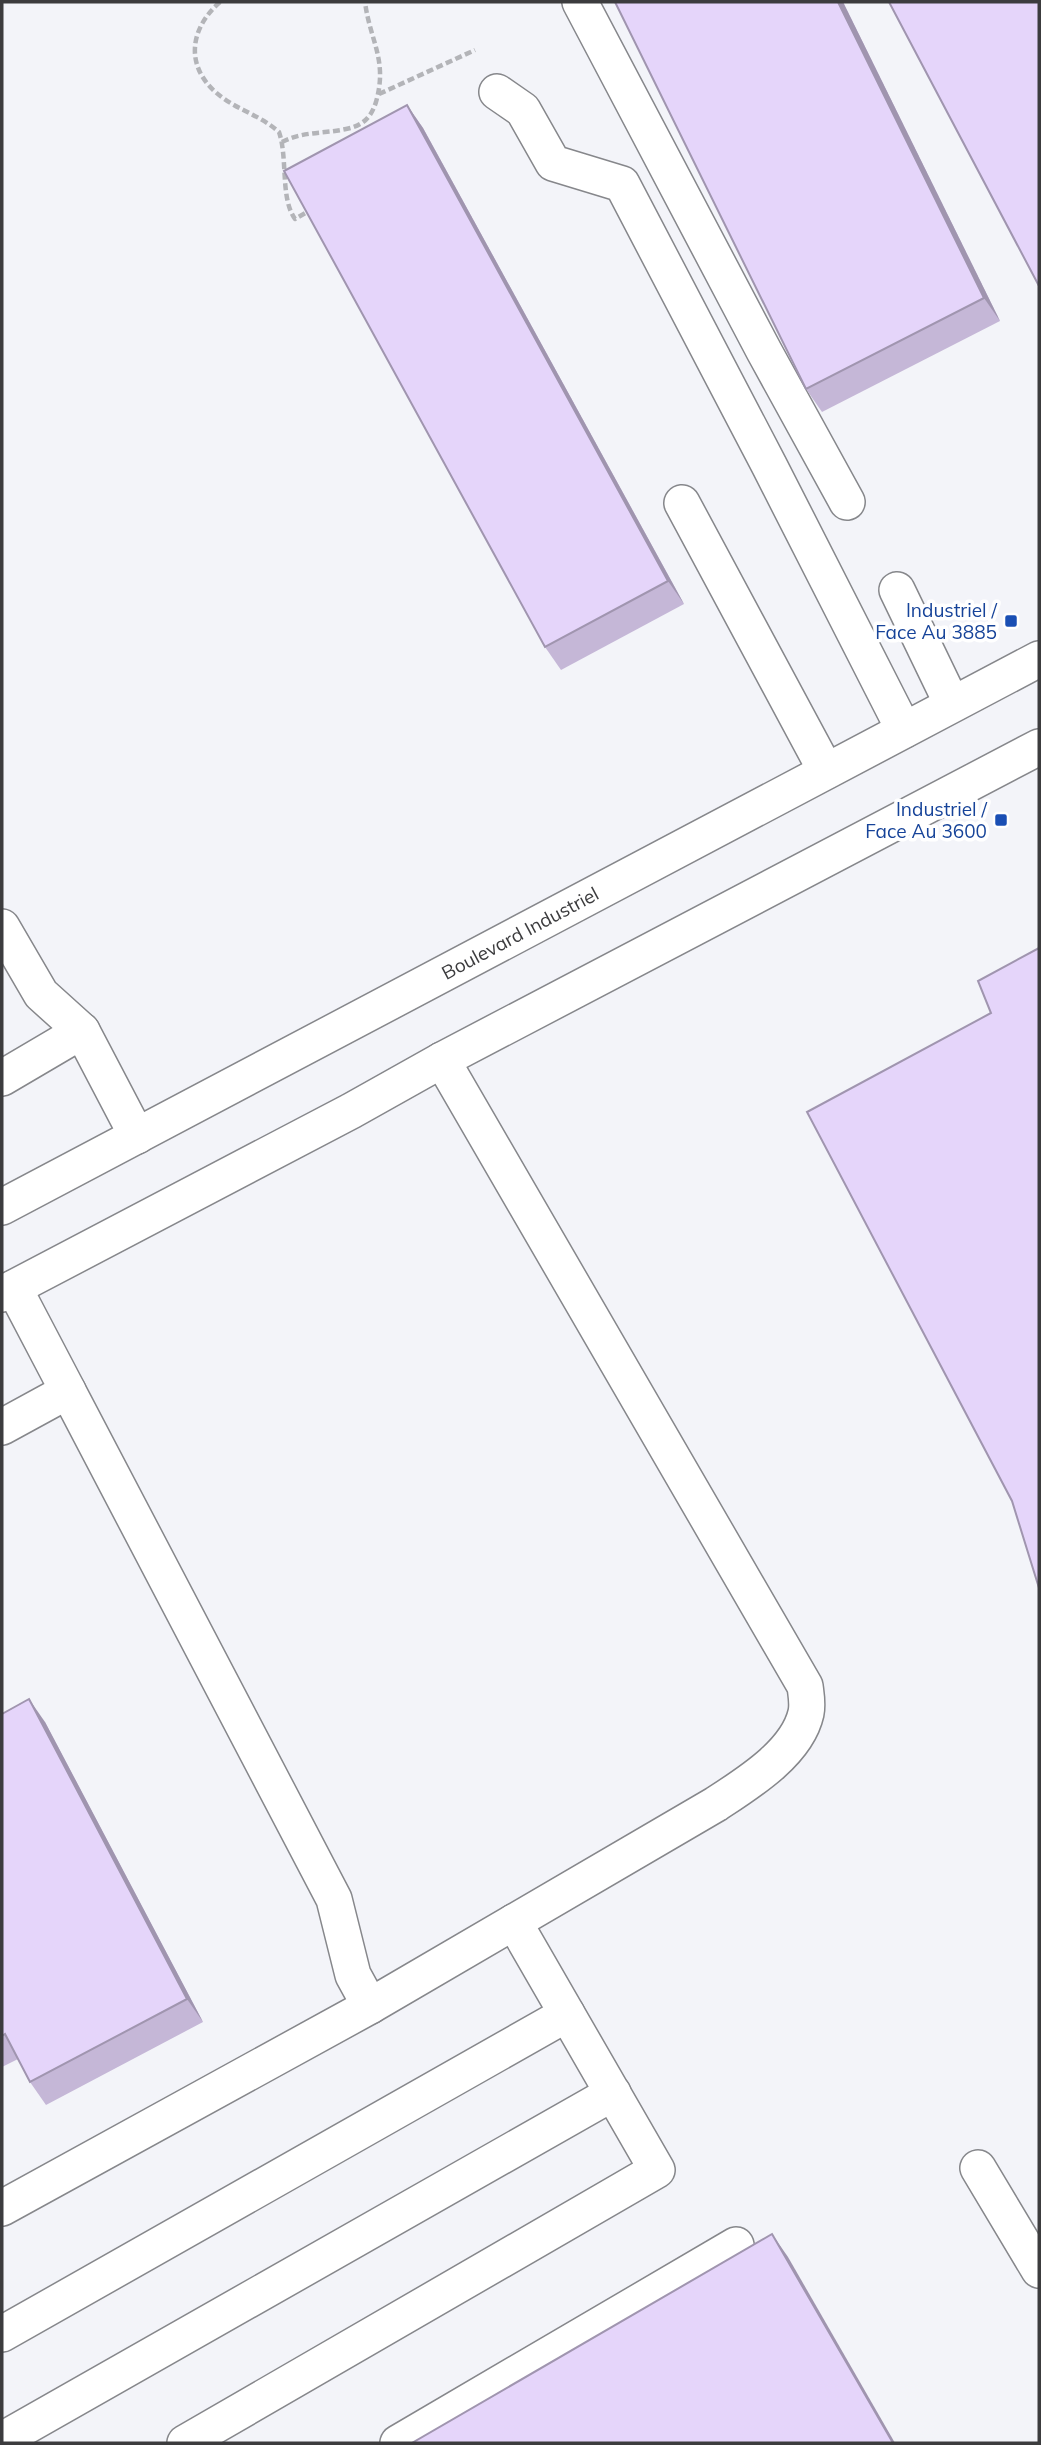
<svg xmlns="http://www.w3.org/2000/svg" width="1041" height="2445" font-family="Mulish,sans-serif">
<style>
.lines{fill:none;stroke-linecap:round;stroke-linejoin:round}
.minor-casing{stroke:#86878b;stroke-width:38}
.path{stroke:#b3b4b8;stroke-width:4.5;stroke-dasharray:7 3.5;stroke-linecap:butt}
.minor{stroke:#fff;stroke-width:35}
.wall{fill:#c5b7d7}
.shaded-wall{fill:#a095af}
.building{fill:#e5d5fa;stroke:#a095af;stroke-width:2}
.transit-dot{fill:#1a4fb4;stroke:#fff;stroke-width:2.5}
.labels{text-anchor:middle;stroke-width:7;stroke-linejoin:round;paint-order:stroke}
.transit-label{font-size:19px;fill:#164399;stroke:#fff;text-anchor:end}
.street-label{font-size:19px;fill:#3c3c3e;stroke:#fff}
</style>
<rect width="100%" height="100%" fill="#f3f4f9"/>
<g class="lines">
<g class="minor-casing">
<g id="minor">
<polyline points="580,2 764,351 847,502"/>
<polyline points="497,92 523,110 553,163 622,184 769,465 904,730"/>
<polyline points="682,503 826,771"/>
<polyline points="897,590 952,704"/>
<polyline points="2,927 41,994 82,1031 137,1136"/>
<polyline points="2,1078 82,1031"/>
<polyline points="2,1207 1039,659"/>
<polyline points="2,1294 351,1111 442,1060 1039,747"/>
<path d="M68,1391L334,1899L353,1975L370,2006L716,1804C748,1783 797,1753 806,1713C808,1704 806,1694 805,1686L442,1060"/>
<polyline points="2,1427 68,1391 14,1288"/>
<polyline points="978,2168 1039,2270"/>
<polyline points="2,2208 370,2006"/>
<polyline points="2,2334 567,2014"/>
<polyline points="2,2440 613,2093"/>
<polyline points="185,2443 657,2170 514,1922"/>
<polyline points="398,2443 736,2245"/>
</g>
</g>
<g class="path">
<path d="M220,2C187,31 185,71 223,98C241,111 261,116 279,132C288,158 280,198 295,219L309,211"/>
<polyline points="379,94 475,50"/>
<path d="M282,142C303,131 324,134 346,129C362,126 371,118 376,102C388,60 370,41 365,2"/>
</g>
<use href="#minor" class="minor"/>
</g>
<g class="wall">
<polygon points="843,2 1000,321 822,412 806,389"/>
<polygon points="407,105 423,128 684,604 561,670 545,647"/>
<polygon points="2,1714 45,1722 203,2022 46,2105 30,2082 18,2059 2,2067"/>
</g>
<g class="shaded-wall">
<polygon points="838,2 843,2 1000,321 984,298"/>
<polygon points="407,105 423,128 684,604 668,581"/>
<polygon points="29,1699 45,1722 203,2022 187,1999"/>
<polygon points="772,2234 788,2257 895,2443 893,2443"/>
</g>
<g class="building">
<polygon points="615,2 838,2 984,298 806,389"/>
<polygon points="889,2 1039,2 1039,286"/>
<polygon points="407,105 668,581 545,647 284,171"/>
<polygon points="1039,948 1039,1588 1012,1501 807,1112 991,1013 978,981"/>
<polygon points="29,1699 187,1999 30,2082 5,2034 2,2036 2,1714"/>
<polygon points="772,2234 893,2443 412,2443"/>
</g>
<g class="transit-dot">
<rect x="1004" y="614" width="14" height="14" rx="3.5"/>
<rect x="994" y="813" width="14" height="14" rx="3.5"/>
</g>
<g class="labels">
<g class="transit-label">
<text x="997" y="617">Industriel /<tspan x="997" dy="22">Face Au 3885</tspan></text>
<text x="987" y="816">Industriel /<tspan x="987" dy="22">Face Au 3600</tspan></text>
</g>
<g class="street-label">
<text transform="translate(520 933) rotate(-28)" y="7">Boulevard Industriel</text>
</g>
</g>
<rect width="1041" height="2445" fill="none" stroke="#3c3c3e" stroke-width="7"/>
</svg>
